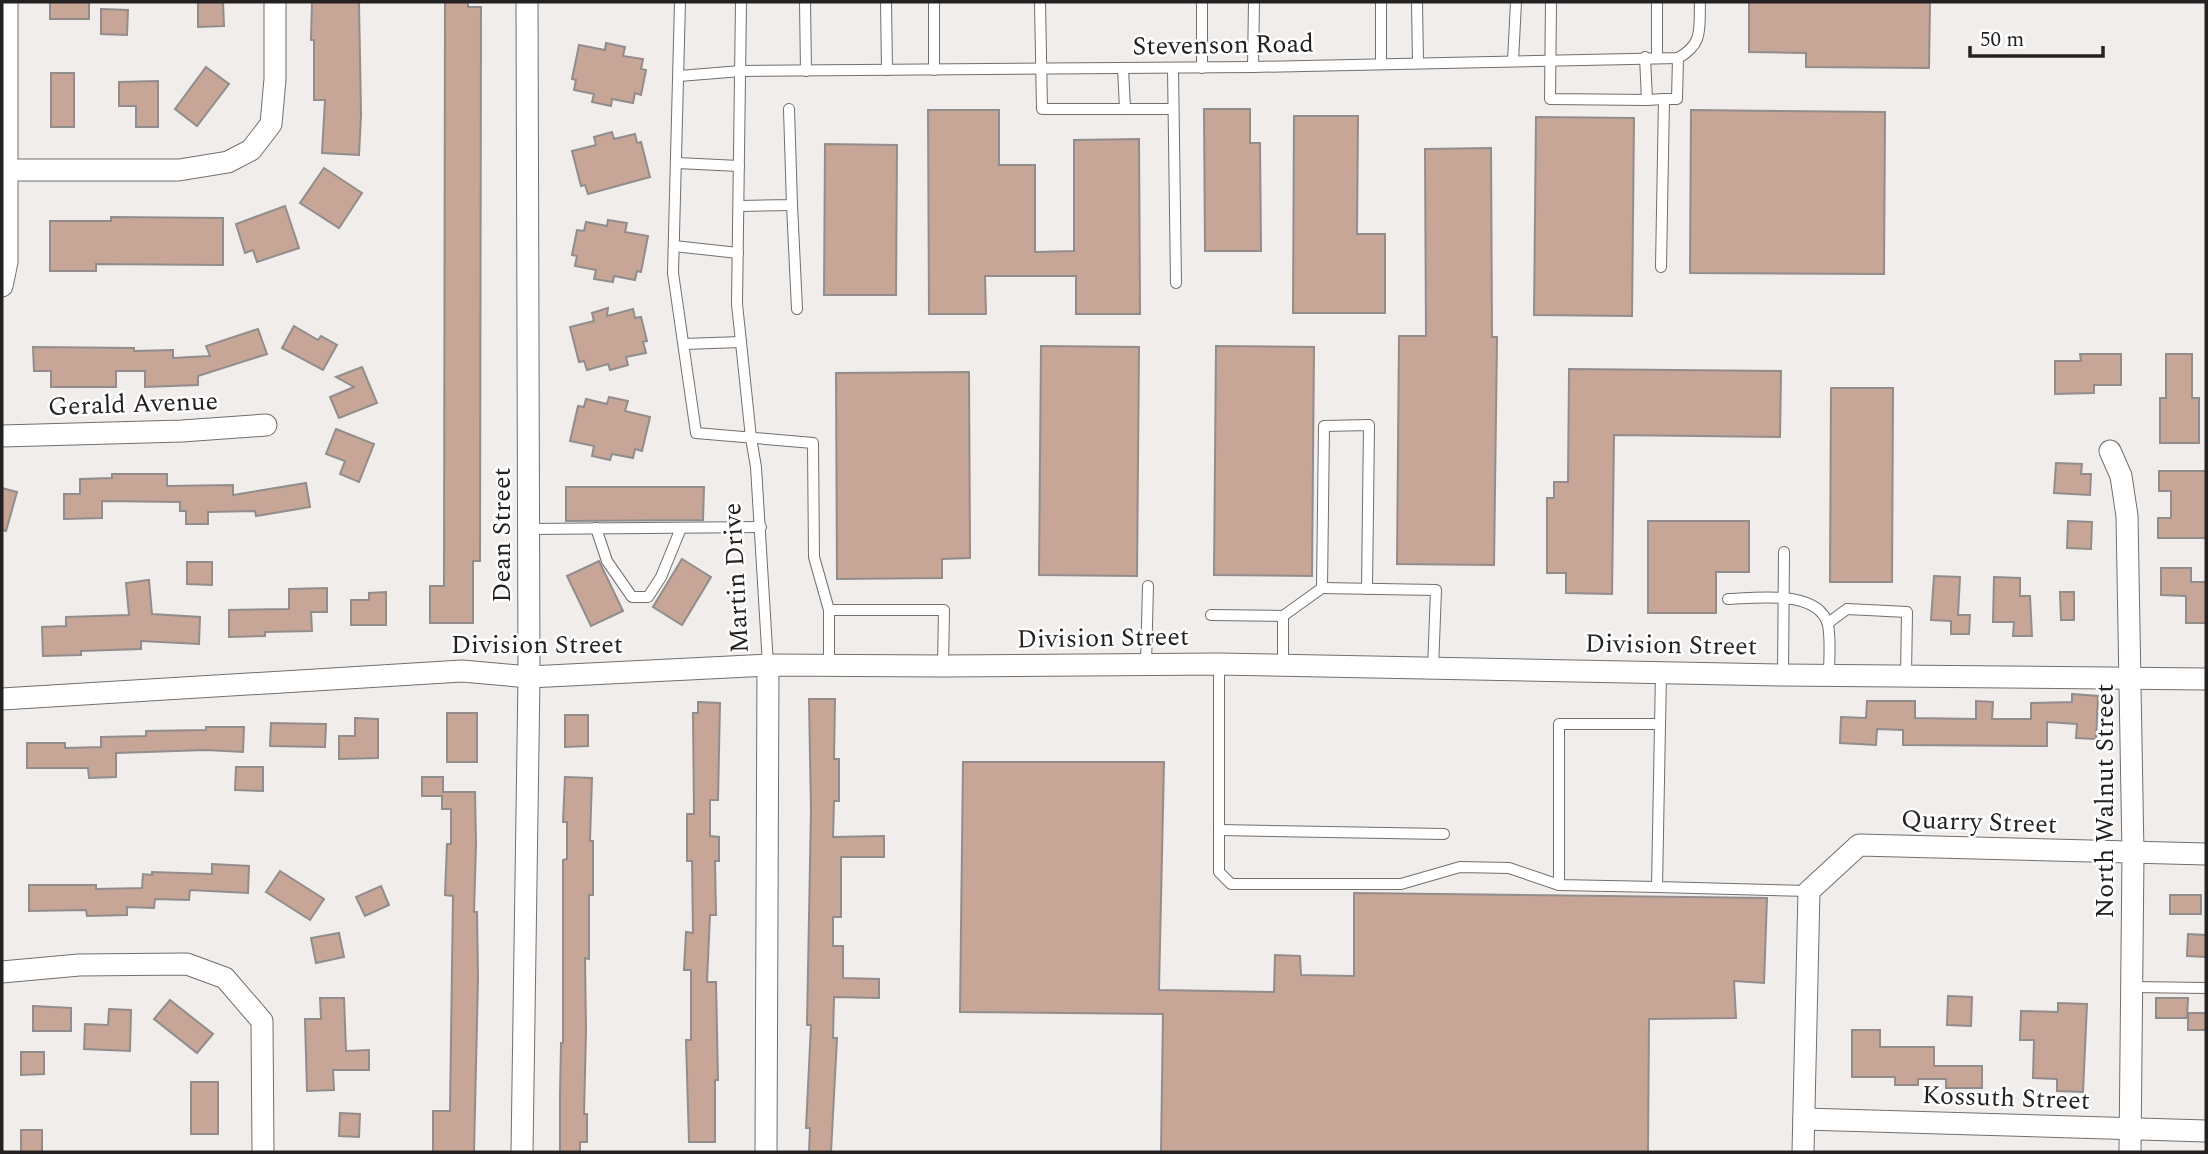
<svg xmlns="http://www.w3.org/2000/svg" width="2208" height="1154" font-family="Spectral,serif">
<style>
.building{fill:#c8a697;stroke:#918d8c;stroke-width:2}
.lines{fill:none;stroke-linecap:round;stroke-linejoin:round}
.service-casing{stroke:#726f6d;stroke-width:12}
.minor-casing{stroke:#726f6d;stroke-width:23}
.service{stroke:#fff;stroke-width:10}
.minor{stroke:#fff;stroke-width:21}
.labels{text-anchor:middle;stroke-width:5;stroke-linejoin:round;paint-order:stroke}
.street-label{font-size:26px;fill:#232121;stroke:#fff}
</style>
<rect width="100%" height="100%" fill="#f1edeb"/>
<g class="building">
<rect x="50" y="2" width="39" height="17"/>
<polygon points="198,2 223,2 224,26 198,27"/>
<polygon points="312,2 359,2 361,115 359,155 322,153 325,100 314,100 314,40 311,40"/>
<polygon points="445,2 468,2 468,7 481,7 480,561 473,561 473,623 430,623 430,586 444,586"/>
<polygon points="1749,2 1930,2 1929,68 1806,67 1806,53 1749,52"/>
<polygon points="101,9 128,10 127,35 101,34"/>
<polygon points="606,43 625,47 623,56 643,59 641,69 646,70 641,95 635,93 633,103 612,99 611,106 592,102 594,94 574,90 576,80 572,79 579,45 605,50"/>
<polygon points="206,67 229,84 197,126 175,109"/>
<rect x="51" y="73" width="23" height="54"/>
<polygon points="158,81 158,127 136,127 136,106 119,106 119,82"/>
<polygon points="1204,109 1250,109 1250,143 1260,143 1261,251 1205,251"/>
<polygon points="928,110 999,110 999,165 1035,165 1035,252 1074,251 1074,140 1139,139 1140,314 1076,314 1076,276 985,276 986,314 929,314"/>
<polygon points="1691,110 1885,112 1884,274 1690,273"/>
<polygon points="1294,116 1358,116 1357,234 1385,234 1385,313 1293,313"/>
<polygon points="1536,117 1634,118 1632,316 1534,315"/>
<polygon points="612,132 614,139 635,134 637,143 641,142 650,177 588,194 585,185 581,186 572,151 596,145 594,137"/>
<polygon points="825,144 897,145 896,295 824,295"/>
<polygon points="1491,148 1492,337 1497,337 1494,565 1397,564 1399,336 1426,336 1425,149"/>
<polygon points="324,168 362,193 339,228 300,203"/>
<polygon points="285,206 299,248 257,262 253,250 245,253 236,224"/>
<polygon points="111,217 223,218 223,265 96,264 96,271 50,271 50,221 111,221"/>
<polygon points="608,220 627,223 625,232 648,236 641,272 637,271 635,280 614,276 613,282 594,279 596,270 575,266 577,256 572,255 577,230 584,231 586,222 607,226"/>
<polygon points="608,308 607,316 633,309 635,318 641,317 647,341 643,342 646,353 626,357 628,365 610,370 608,364 587,370 584,361 579,362 570,327 594,321 592,313"/>
<polygon points="294,326 318,340 321,336 337,345 323,370 282,348"/>
<polygon points="258,329 267,354 198,376 198,385 145,387 145,371 116,371 116,387 51,387 51,371 34,371 33,347 134,348 134,351 173,350 173,358 210,356 206,346"/>
<polygon points="1041,346 1139,347 1137,576 1039,575"/>
<polygon points="1216,346 1314,347 1312,576 1214,575"/>
<polygon points="2080,354 2121,354 2121,385 2094,385 2094,393 2055,394 2055,361 2081,361"/>
<polygon points="2166,354 2192,354 2192,398 2199,398 2199,443 2160,443 2160,398 2166,398"/>
<polygon points="362,367 377,403 339,418 330,397 354,387 336,377"/>
<polygon points="1569,369 1781,371 1780,437 1614,435 1612,594 1566,593 1566,573 1547,573 1547,498 1554,498 1554,482 1568,482"/>
<polygon points="969,372 970,558 942,559 942,578 837,579 836,373"/>
<polygon points="1831,388 1893,388 1892,582 1830,582"/>
<polygon points="609,397 628,401 625,411 650,417 642,451 635,449 633,458 612,454 610,460 592,456 594,446 570,441 578,406 584,407 586,399 607,404"/>
<polygon points="336,429 374,444 359,482 340,474 345,461 326,454"/>
<polygon points="2056,463 2082,464 2081,474 2091,474 2090,495 2054,493"/>
<polygon points="2159,471 2206,471 2206,538 2158,538 2158,518 2171,518 2171,491 2159,491"/>
<polygon points="112,474 167,474 167,486 233,485 233,495 306,483 310,507 256,516 255,511 208,512 208,524 186,524 186,511 180,511 180,502 102,501 102,518 64,519 64,494 80,494 80,479 112,478"/>
<polygon points="566,487 704,487 703,520 566,521"/>
<polygon points="2,488 17,492 6,531 2,530"/>
<polygon points="1648,521 1749,521 1749,572 1716,572 1716,613 1648,613"/>
<polygon points="2068,521 2092,522 2091,549 2067,548"/>
<polygon points="682,559 711,577 682,625 653,607"/>
<polygon points="599,561 623,611 591,626 567,576"/>
<polygon points="187,562 212,562 212,585 187,584"/>
<polygon points="2161,568 2191,568 2191,582 2206,582 2206,623 2186,623 2186,596 2161,595"/>
<polygon points="1934,576 1960,577 1958,615 1970,615 1969,634 1951,634 1951,621 1931,620"/>
<polygon points="1994,577 2020,578 2020,596 2030,596 2032,636 2013,636 2014,622 1993,622"/>
<polygon points="149,580 152,614 200,617 199,644 141,641 141,649 81,651 81,655 43,656 42,627 66,626 66,617 129,615 126,583"/>
<polygon points="327,588 327,612 311,612 312,631 265,632 265,636 229,637 229,610 289,609 289,589"/>
<polygon points="386,592 386,625 351,625 351,600 369,600 369,593"/>
<polygon points="2060,592 2074,592 2074,620 2061,620"/>
<polygon points="2072,694 2098,696 2096,739 2076,738 2077,724 2047,722 2047,746 1903,745 1903,730 1877,729 1876,745 1840,743 1841,717 1866,718 1867,701 1915,701 1915,718 1976,719 1976,701 1993,702 1992,719 2031,719 2031,703 2072,702"/>
<polygon points="809,699 835,699 834,759 839,759 839,801 834,801 833,837 884,836 884,857 841,857 841,917 833,917 833,946 843,946 843,978 879,979 879,998 834,997 833,1038 837,1038 831,1152 809,1152 810,1128 806,1128 811,1025 807,1025 811,810"/>
<polygon points="698,702 720,703 718,800 710,800 710,836 719,837 719,861 715,861 716,915 710,915 707,982 716,982 718,1080 715,1080 715,1142 689,1142 686,1040 691,1040 691,970 684,970 686,932 693,933 692,861 687,861 687,814 694,814 693,713 698,713"/>
<rect x="447" y="713" width="30" height="49"/>
<polygon points="565,715 588,715 588,746 565,747"/>
<polygon points="355,718 378,719 378,758 339,759 339,736 355,736"/>
<polygon points="271,723 326,724 325,747 270,746"/>
<polygon points="206,727 244,727 243,752 206,750 116,753 116,777 89,778 88,768 27,768 27,743 65,743 65,748 101,747 101,737 146,736 146,731 206,730"/>
<polygon points="963,762 1164,762 1159,990 1274,992 1275,955 1300,956 1301,975 1354,976 1354,893 1767,898 1764,983 1734,981 1736,1018 1649,1019 1648,1152 1161,1152 1163,1014 960,1012"/>
<polygon points="236,767 263,767 263,791 235,790"/>
<polygon points="422,777 443,777 443,792 475,792 476,845 474,912 477,912 478,978 474,1152 433,1152 433,1111 450,1111 453,896 445,895 447,844 451,844 451,809 442,809 442,796 422,796"/>
<polygon points="565,777 592,778 590,841 593,841 593,895 589,895 589,959 585,958 586,1031 584,1114 587,1114 587,1142 580,1142 580,1152 560,1152 560,1095 561,1043 563,1043 563,860 567,859 567,822 563,822"/>
<polygon points="212,864 249,866 248,893 190,890 189,900 155,899 154,908 127,907 127,915 87,916 86,910 29,911 29,885 96,885 96,889 142,888 143,874 152,875 152,872 212,874"/>
<polygon points="280,871 324,899 310,920 266,892"/>
<polygon points="381,886 389,905 365,916 356,897"/>
<rect x="2170" y="895" width="31" height="19"/>
<polygon points="339,933 344,957 316,963 311,938"/>
<polygon points="2188,934 2206,935 2206,957 2187,956"/>
<polygon points="1948,996 1972,997 1971,1026 1947,1025"/>
<polygon points="320,998 344,998 346,1051 369,1050 369,1070 333,1070 334,1090 307,1091 305,1019 321,1019"/>
<polygon points="2156,998 2188,998 2187,1018 2156,1018"/>
<polygon points="170,1000 213,1034 197,1053 154,1019"/>
<polygon points="2058,1003 2087,1004 2083,1092 2057,1091 2057,1079 2033,1078 2034,1040 2020,1040 2021,1011 2058,1012"/>
<polygon points="33,1006 71,1008 71,1031 33,1031"/>
<polygon points="109,1009 131,1010 130,1051 84,1049 85,1024 108,1025"/>
<rect x="2188" y="1013" width="18" height="17"/>
<polygon points="1852,1030 1880,1030 1880,1047 1934,1047 1934,1066 1982,1066 1982,1088 1946,1088 1946,1079 1918,1079 1918,1085 1895,1085 1895,1077 1852,1077"/>
<polygon points="21,1052 44,1052 44,1074 21,1075"/>
<rect x="191" y="1082" width="27" height="52"/>
<polygon points="340,1113 360,1114 359,1137 339,1136"/>
<rect x="21" y="1130" width="21" height="22"/>
</g>
<g class="lines">
<g class="service-casing">
<g id="service">
<polyline points="680,2 673,273 696,433 813,443 814,557 829,610"/>
<polyline points="741,2 737,304 751,438 756,467 768,665"/>
<polyline points="805,2 806,71"/>
<polyline points="886,2 887,70"/>
<polyline points="934,2 934,70"/>
<polyline points="1040,2 1042,109 1173,109"/>
<polyline points="1202,2 1202,68"/>
<polyline points="1381,2 1381,64"/>
<polyline points="1417,2 1418,63"/>
<polyline points="1551,2 1550,99 1647,100"/>
<polyline points="1657,2 1657,58"/>
<polyline points="1645,57 1647,100 1664,99"/>
<polyline points="1513,61 1516,2"/>
<polyline points="1253,67 1254,2"/>
<polyline points="1123,68 1125,109"/>
<polyline points="1173,68 1176,283"/>
<path d="M679,76L741,71L1253,67L1678,58C1704,44 1699,28 1700,2"/>
<polyline points="677,163 739,166"/>
<polyline points="792,205 797,309"/>
<polyline points="739,206 792,205 789,109"/>
<polyline points="674,246 738,253"/>
<polyline points="1661,267 1664,99 1677,99 1678,58"/>
<polyline points="684,344 741,342"/>
<polyline points="596,528 607,561 632,597 648,597 661,577 681,528"/>
<polyline points="529,529 761,527"/>
<polyline points="1322,588 1436,590 1433,669"/>
<path d="M1728,599C1756,598 1819,589 1828,625C1831,640 1829,659 1829,675"/>
<polyline points="1211,615 1283,616 1283,666"/>
<polyline points="1283,616 1322,588 1324,426 1369,425 1367,589"/>
<polyline points="1828,623 1847,609 1907,612 1906,675"/>
<polyline points="1146,664 1148,586"/>
<polyline points="1219,664 1219,872 1231,884 1401,884 1460,867 1509,868 1559,885 1657,887"/>
<polyline points="829,666 829,610 944,610 943,666"/>
<polyline points="1661,672 1657,887 1809,891"/>
<polyline points="1783,675 1784,552"/>
<polyline points="1219,830 1444,834"/>
<polyline points="1559,885 1559,724 1660,724"/>
<polyline points="2133,987 2206,988"/>
</g>
</g>
<g class="minor-casing">
<g id="minor">
<polyline points="2,170 179,170 228,162 251,150 271,124 275,79 275,2"/>
<polyline points="2,286 7,262 7,2"/>
<polyline points="2,436 182,431 266,425"/>
<polyline points="2110,451 2121,476 2127,516 2133,854 2130,1152"/>
<polyline points="2,699 462,671 529,677 768,665 943,666 1219,664 1783,675 2206,679"/>
<polyline points="2,972 79,965 187,964 225,978 262,1021 263,1152"/>
<polyline points="1804,1119 2206,1131"/>
<polyline points="522,1152 529,677 527,2"/>
<polyline points="766,1152 768,665"/>
<polyline points="1803,1152 1809,891 1859,845 2206,854"/>
</g>
</g>
<use href="#service" class="service"/>
<use href="#minor" class="minor"/>
</g>
<g class="labels">
<g class="street-label">
<text transform="translate(1223 44) rotate(-1)" y="9">Stevenson Road</text>
<text transform="translate(133 403) rotate(-2)" y="9">Gerald Avenue</text>
<text transform="translate(501 535) rotate(-90)" y="9">Dean Street</text>
<text transform="translate(735 578) rotate(-93)" y="9">Martin Drive</text>
<text transform="translate(1103 637) rotate(-1)" y="9">Division Street</text>
<text x="537" y="653">Division Street</text>
<text transform="translate(1671 644) rotate(1)" y="9">Division Street</text>
<text transform="translate(2104 801) rotate(-90)" y="9">North Walnut Street</text>
<text transform="translate(1979 821) rotate(2)" y="9">Quarry Street</text>
<text transform="translate(2006 1097) rotate(2)" y="9">Kossuth Street</text>
</g>
</g>
<rect width="2208" height="1154" fill="none" stroke="#232121" stroke-width="7"/>
<path d="M1970 46v10h133v-10" fill="none" stroke="#232121" stroke-width="3.5"/>
<text x="1980" y="46" font-size="21" fill="#232121" stroke="#ffffff" stroke-width="5" paint-order="stroke">50 m</text>
</svg>
